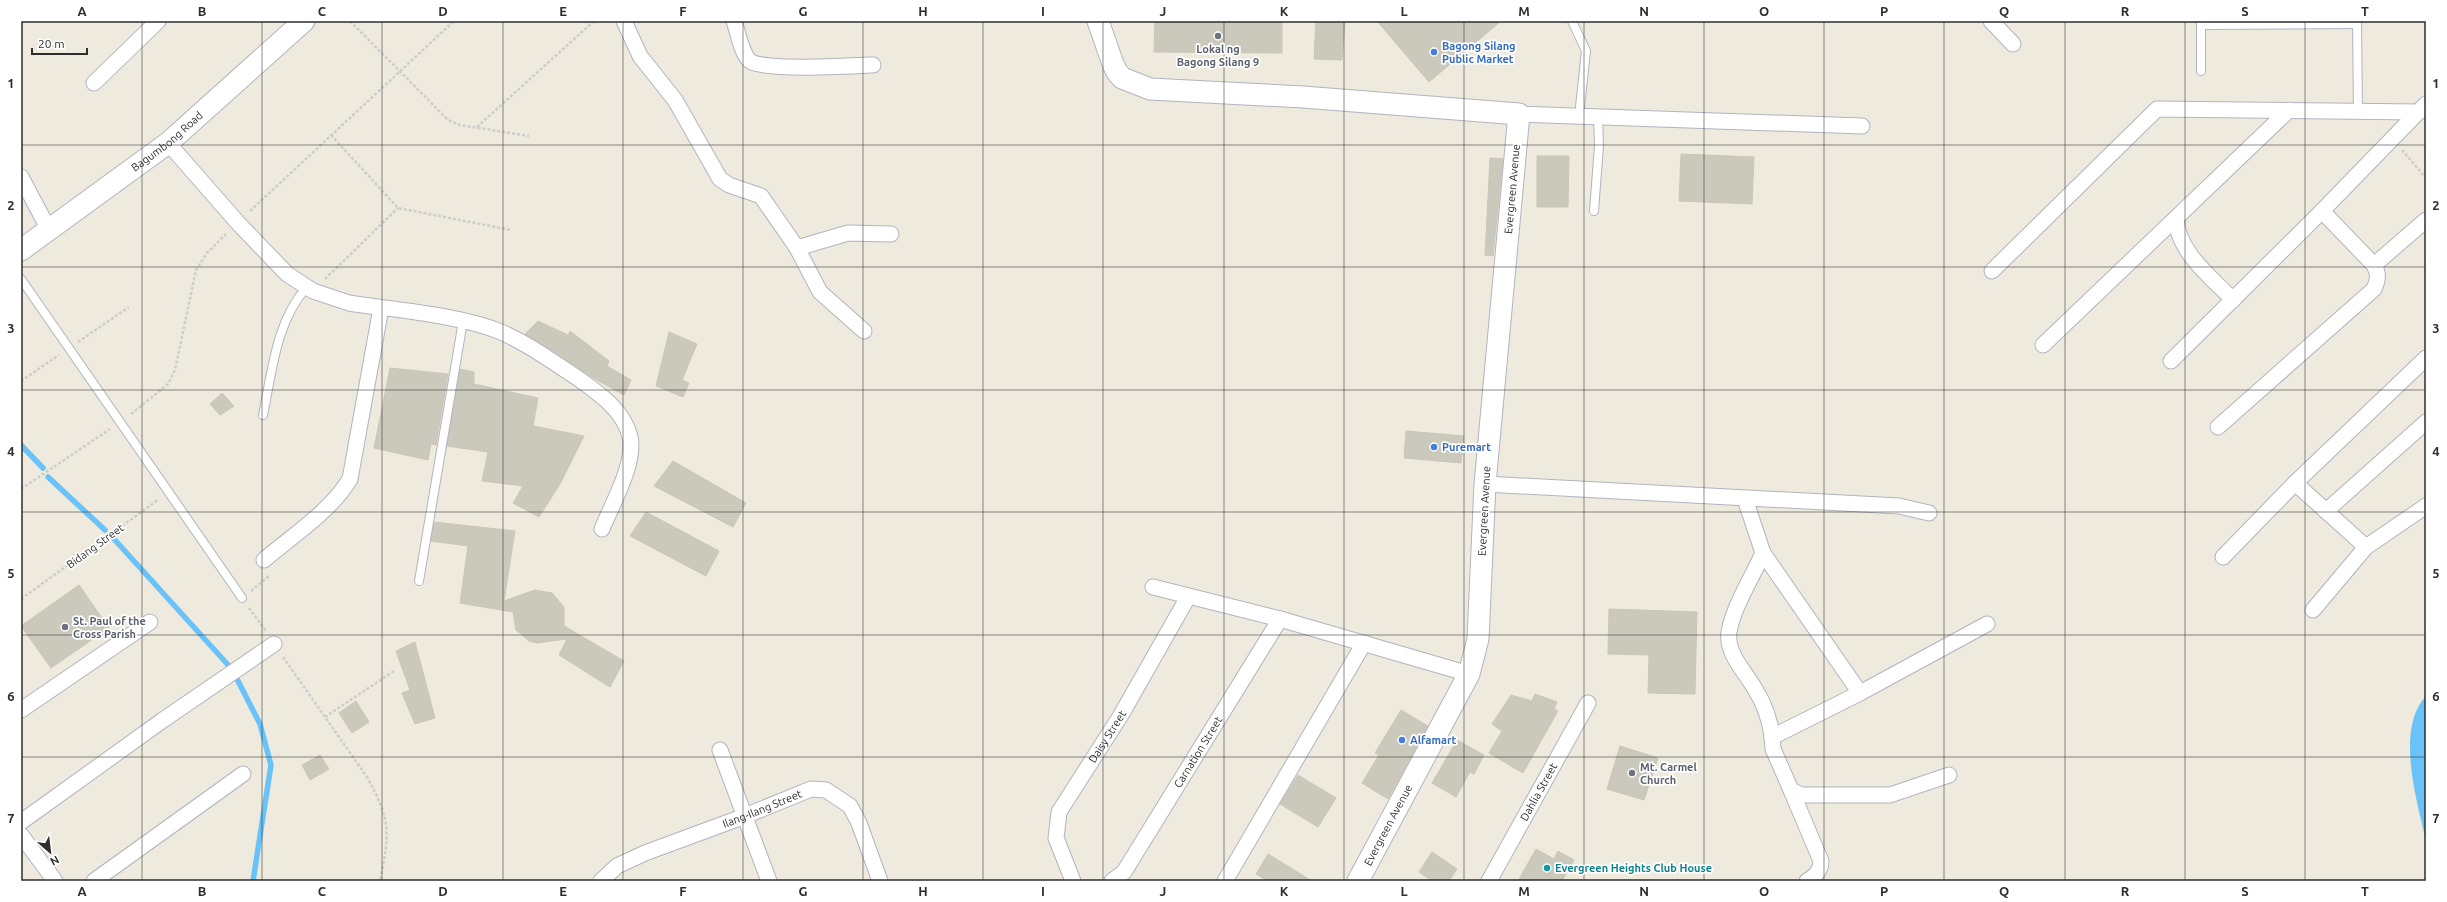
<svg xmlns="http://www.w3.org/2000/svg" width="2447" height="902" font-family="Ubuntu,sans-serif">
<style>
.water{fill:#69c3f9}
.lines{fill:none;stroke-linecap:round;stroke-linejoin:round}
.stream{stroke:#69c3f9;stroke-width:5.5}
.building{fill:#cbc8bc;stroke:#cbc6b7}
.lane-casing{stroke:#b2b3c1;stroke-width:10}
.street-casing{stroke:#b2b3c1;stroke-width:17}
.secondary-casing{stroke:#b2b3c1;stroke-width:23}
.path{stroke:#cdcdcd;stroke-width:2.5;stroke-dasharray:3 2;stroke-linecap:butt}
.lane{stroke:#fff;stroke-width:8}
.street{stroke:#fff;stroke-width:15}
.secondary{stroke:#fff;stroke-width:21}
.grid{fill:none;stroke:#2d2d2d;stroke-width:1;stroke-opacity:0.55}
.worship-dot{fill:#6b7280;stroke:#fff;stroke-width:1.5}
.shop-dot{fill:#3f7fe0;stroke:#fff;stroke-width:1.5}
.culture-dot{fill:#0f9aa8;stroke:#fff;stroke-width:1.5}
.labels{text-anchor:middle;stroke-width:3.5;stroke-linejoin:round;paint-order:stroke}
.shop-label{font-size:11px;font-weight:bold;fill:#366cbe;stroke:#fff;text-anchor:start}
.worship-label{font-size:11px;font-weight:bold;fill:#5b616d;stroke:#fff;text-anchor:start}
.street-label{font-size:11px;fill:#2d2d2d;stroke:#fff}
.culture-label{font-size:11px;font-weight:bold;fill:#0d838f;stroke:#fff;text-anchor:start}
.neatline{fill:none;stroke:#2d2d2d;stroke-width:1.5}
.grid-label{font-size:13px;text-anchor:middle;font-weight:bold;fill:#2d2d2d}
</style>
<rect width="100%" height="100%" fill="#efeade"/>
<path class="water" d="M2426,696V841C2417,801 2395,729 2426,696Z"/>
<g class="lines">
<g class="stream">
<polyline points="21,445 43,468"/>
<polyline points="48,477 105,530"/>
<polyline points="114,539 230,667"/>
<polyline points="236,677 260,724 271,765 253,881"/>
</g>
</g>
<g class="building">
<polygon points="1155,21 1282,21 1282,53 1154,52"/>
<polygon points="1316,21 1345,21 1342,60 1314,59"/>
<polygon points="1377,21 1501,21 1429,82"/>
<polygon points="1681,154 1754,157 1752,204 1679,201"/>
<polygon points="1537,156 1569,156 1568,207 1537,207"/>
<polygon points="1490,158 1503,159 1493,256 1485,255"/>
<polygon points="538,321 568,335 570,331 609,361 607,366 631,380 624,395 595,379 525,334"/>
<polygon points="669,332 697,344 682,380 689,383 683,397 656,386"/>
<polygon points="390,368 448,374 436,445 431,444 428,460 374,448"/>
<polygon points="460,369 474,372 474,384 538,398 533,426 584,436 560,484 539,517 513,503 523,486 482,481 488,452 447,446"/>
<polygon points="222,393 234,406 220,415 210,404"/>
<polygon points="1406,431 1464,436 1461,463 1404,458"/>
<polygon points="673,461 746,503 733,527 654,486"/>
<polygon points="646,512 719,551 706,576 630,536"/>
<polygon points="434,522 515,531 504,601 535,590 552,593 564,607 564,626 624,661 610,687 559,655 567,639 537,643 529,641 516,630 513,612 460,603 468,546 431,541"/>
<polygon points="79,585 109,628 51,668 21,626"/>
<polygon points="1609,609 1697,612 1695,694 1648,693 1649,655 1608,654"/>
<polygon points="415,642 435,718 415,724 402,693 410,690 396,651"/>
<polygon points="1535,694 1557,702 1554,709 1558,711 1523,773 1489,753 1502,731 1492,724 1511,695 1532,701"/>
<polygon points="356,701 369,722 352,733 339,713"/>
<polygon points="1401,710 1428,726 1388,799 1362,783 1379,755 1375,753"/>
<polygon points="1457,740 1484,755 1474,774 1470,772 1456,797 1432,783"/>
<polygon points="1620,746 1658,758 1644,800 1607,789"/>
<polygon points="320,755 329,769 310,780 302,765"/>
<polygon points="1298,775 1336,798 1318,827 1280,804"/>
<polygon points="1536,849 1554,859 1558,851 1574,860 1562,881 1518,881"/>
<polygon points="1432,852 1457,869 1449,881 1432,881 1419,872"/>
<polygon points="1268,854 1312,881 1268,881 1256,874"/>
</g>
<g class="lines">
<g class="lane-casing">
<g id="lane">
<polyline points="1572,21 1586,51 1579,116"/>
<polyline points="2201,21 2201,71"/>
<polyline points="2357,21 2358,113"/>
<polyline points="2201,25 2357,24"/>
<polyline points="1594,211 1599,146 1598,116"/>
<polyline points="21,279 242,598"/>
<path d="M263,415C272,372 276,322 306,288"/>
<polyline points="419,581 463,321"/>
</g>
</g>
<g class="street-casing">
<g id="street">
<polyline points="624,21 640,56 675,100 720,179 729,185 761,196 797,248 820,292 864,331"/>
<path d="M734,21C738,32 741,53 750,61C760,71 853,66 873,65"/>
<polyline points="1991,21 2013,44"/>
<polyline points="94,83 158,21"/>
<polyline points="1519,114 1862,126"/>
<path d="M168,143L238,223L287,274L313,291L349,303C395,310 460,315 501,332C529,344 554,363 579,379C600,394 624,411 630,437C636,463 612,504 602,529"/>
<polyline points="21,177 49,230"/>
<path d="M2176,220C2179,253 2211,277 2233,300"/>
<polyline points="797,248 848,233 891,234"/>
<polyline points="2374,265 2426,220"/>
<polyline points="1992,271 2157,109 2419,112"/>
<polyline points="2043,345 2289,110"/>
<polyline points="2171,361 2322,211 2426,104"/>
<path d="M2218,427L2374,289C2378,280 2379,274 2374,265L2322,211"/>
<polyline points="2295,483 2366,547"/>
<polyline points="1485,484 1899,506 1929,513"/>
<path d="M1745,499L1763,553C1753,576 1733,607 1729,632C1726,654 1745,671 1755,689C1765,705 1770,719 1772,737L1860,693L1987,624"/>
<polyline points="2326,511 2426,422"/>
<polyline points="1763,553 1860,693"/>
<polyline points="2223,557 2295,483 2426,358"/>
<path d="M264,560C293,535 330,512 350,479L381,308"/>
<polyline points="1153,587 1280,619 1469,674"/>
<polyline points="2313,610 2366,547 2426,506"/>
<polyline points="21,710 150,622"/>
<polyline points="1772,737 1773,749 1791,790 1801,795 1890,795 1949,775"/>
<polyline points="720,750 769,881"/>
<path d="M1791,790L1821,861C1821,871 1815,876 1807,881"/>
<polyline points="21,822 163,720 274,644"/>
<polyline points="21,835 55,881"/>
<polyline points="94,881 243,774"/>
<path id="s1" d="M601,881L617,866L645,853L745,816L811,789L826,790L850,806L859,823L880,881"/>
<path id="s2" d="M1073,881L1056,838L1059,812L1121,715L1188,597"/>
<path id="s3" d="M1112,881L1124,872L1280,619"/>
<polyline points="1225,881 1364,643"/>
<path id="s4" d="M1489,881L1588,703"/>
</g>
</g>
<g class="secondary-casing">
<g id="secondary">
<polyline points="1098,21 1113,64 1117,72 1122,78 1150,89 1303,97 1519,114 1485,484 1478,639 1469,674 1358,881"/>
<path id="s5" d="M21,250L168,143L304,21"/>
</g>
</g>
<g class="path">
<polyline points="350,21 448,120 460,125 529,136"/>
<polyline points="477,127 594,21"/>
<polyline points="331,135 398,208 511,230"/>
<polyline points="2402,150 2426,178"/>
<polyline points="250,211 454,21"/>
<polyline points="325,279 398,208"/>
<polyline points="78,342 129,307"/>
<polyline points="21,381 59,355"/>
<polyline points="131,414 168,384 175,370 196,270 207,253 226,234"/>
<polyline points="21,489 110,429"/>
<polyline points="251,591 269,576"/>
<polyline points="21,599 158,500"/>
<polyline points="249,608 266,631"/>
<path d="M283,657L367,777C391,820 390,833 380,881"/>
<polyline points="325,717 394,671"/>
</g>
<use href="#lane" class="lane"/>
<use href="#street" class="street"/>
<use href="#secondary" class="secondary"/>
</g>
<path class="grid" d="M142,21V881M262,21V881M382,21V881M503,21V881M623,21V881M743,21V881M863,21V881M983,21V881M1103,21V881M1224,21V881M1344,21V881M1464,21V881M1584,21V881M1704,21V881M1824,21V881M1944,21V881M2065,21V881M2185,21V881M2305,21V881M21,145H2426M21,267H2426M21,390H2426M21,512H2426M21,635H2426M21,757H2426"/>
<g class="worship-dot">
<circle cx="1218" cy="36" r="4"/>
<circle cx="65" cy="627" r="4"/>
<circle cx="1632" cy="773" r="4"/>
</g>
<g class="shop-dot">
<circle cx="1434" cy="52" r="4"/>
<circle cx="1434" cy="447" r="4"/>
<circle cx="1402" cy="740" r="4"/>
</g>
<circle class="culture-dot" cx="1547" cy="868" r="4"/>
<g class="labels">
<g class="shop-label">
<text x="1442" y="50">Bagong Silang<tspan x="1442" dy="13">Public Market</tspan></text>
<text x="1442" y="451">Puremart</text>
<text x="1410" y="744">Alfamart</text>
</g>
<g class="worship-label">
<text x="1218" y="53" text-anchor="middle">Lokal ng<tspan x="1218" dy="13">Bagong Silang 9</tspan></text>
<text x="73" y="625">St. Paul of the<tspan x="73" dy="13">Cross Parish</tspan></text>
<text x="1640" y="771">Mt. Carmel<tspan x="1640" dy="13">Church</tspan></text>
</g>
<g class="street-label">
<text dy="4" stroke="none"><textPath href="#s5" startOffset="182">Bagumbong Road</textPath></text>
<text transform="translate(1512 189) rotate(-85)" y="4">Evergreen Avenue</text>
<text transform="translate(1484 511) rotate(-87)" y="4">Evergreen Avenue</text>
<text transform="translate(95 546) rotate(-36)" y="4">Bidang Street</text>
<text dy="4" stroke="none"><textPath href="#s2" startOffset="162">Daisy Street</textPath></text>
<text dy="4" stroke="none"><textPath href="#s3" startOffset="156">Carnation Street</textPath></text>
<text dy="4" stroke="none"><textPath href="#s4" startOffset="102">Dahlia Street</textPath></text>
<text dy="4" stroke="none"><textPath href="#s1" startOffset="178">Ilang-Ilang Street</textPath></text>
<text transform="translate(1388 825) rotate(-62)" y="4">Evergreen Avenue</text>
</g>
<g class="culture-label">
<text x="1555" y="872">Evergreen Heights Club House</text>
</g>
</g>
<rect width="2447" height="902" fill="none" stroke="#ffffff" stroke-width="44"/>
<g transform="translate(50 852) rotate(152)" stroke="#ffffff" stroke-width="3" paint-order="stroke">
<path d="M0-3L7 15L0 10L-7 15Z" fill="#2d2d2d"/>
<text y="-6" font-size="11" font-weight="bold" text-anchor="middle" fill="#2d2d2d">N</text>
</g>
<path d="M32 48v6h55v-6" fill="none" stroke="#2d2d2d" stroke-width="2"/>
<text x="38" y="48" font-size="12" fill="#2d2d2d" stroke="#ffffff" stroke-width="3" paint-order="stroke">20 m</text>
<rect x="22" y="22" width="2403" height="858" class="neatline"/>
<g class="grid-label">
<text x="82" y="16">A</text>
<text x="202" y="16">B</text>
<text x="322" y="16">C</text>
<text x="443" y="16">D</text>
<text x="563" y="16">E</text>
<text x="683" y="16">F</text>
<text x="803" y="16">G</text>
<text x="923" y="16">H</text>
<text x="1043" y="16">I</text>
<text x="1163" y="16">J</text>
<text x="1284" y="16">K</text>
<text x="1404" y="16">L</text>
<text x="1524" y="16">M</text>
<text x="1644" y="16">N</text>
<text x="1764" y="16">O</text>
<text x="1884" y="16">P</text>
<text x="2004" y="16">Q</text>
<text x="2125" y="16">R</text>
<text x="2245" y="16">S</text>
<text x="2365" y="16">T</text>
<text x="11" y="88">1</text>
<text x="2436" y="88">1</text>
<text x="11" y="210">2</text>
<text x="2436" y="210">2</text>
<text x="11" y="333">3</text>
<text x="2436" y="333">3</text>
<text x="11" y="456">4</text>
<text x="2436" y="456">4</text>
<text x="11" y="578">5</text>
<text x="2436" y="578">5</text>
<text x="11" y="701">6</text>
<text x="2436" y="701">6</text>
<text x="11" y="823">7</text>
<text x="2436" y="823">7</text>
<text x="82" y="896">A</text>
<text x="202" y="896">B</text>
<text x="322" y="896">C</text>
<text x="443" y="896">D</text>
<text x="563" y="896">E</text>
<text x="683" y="896">F</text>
<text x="803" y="896">G</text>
<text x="923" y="896">H</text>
<text x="1043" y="896">I</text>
<text x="1163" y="896">J</text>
<text x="1284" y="896">K</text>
<text x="1404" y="896">L</text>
<text x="1524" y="896">M</text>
<text x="1644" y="896">N</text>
<text x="1764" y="896">O</text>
<text x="1884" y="896">P</text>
<text x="2004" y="896">Q</text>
<text x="2125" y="896">R</text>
<text x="2245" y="896">S</text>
<text x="2365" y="896">T</text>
</g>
</svg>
